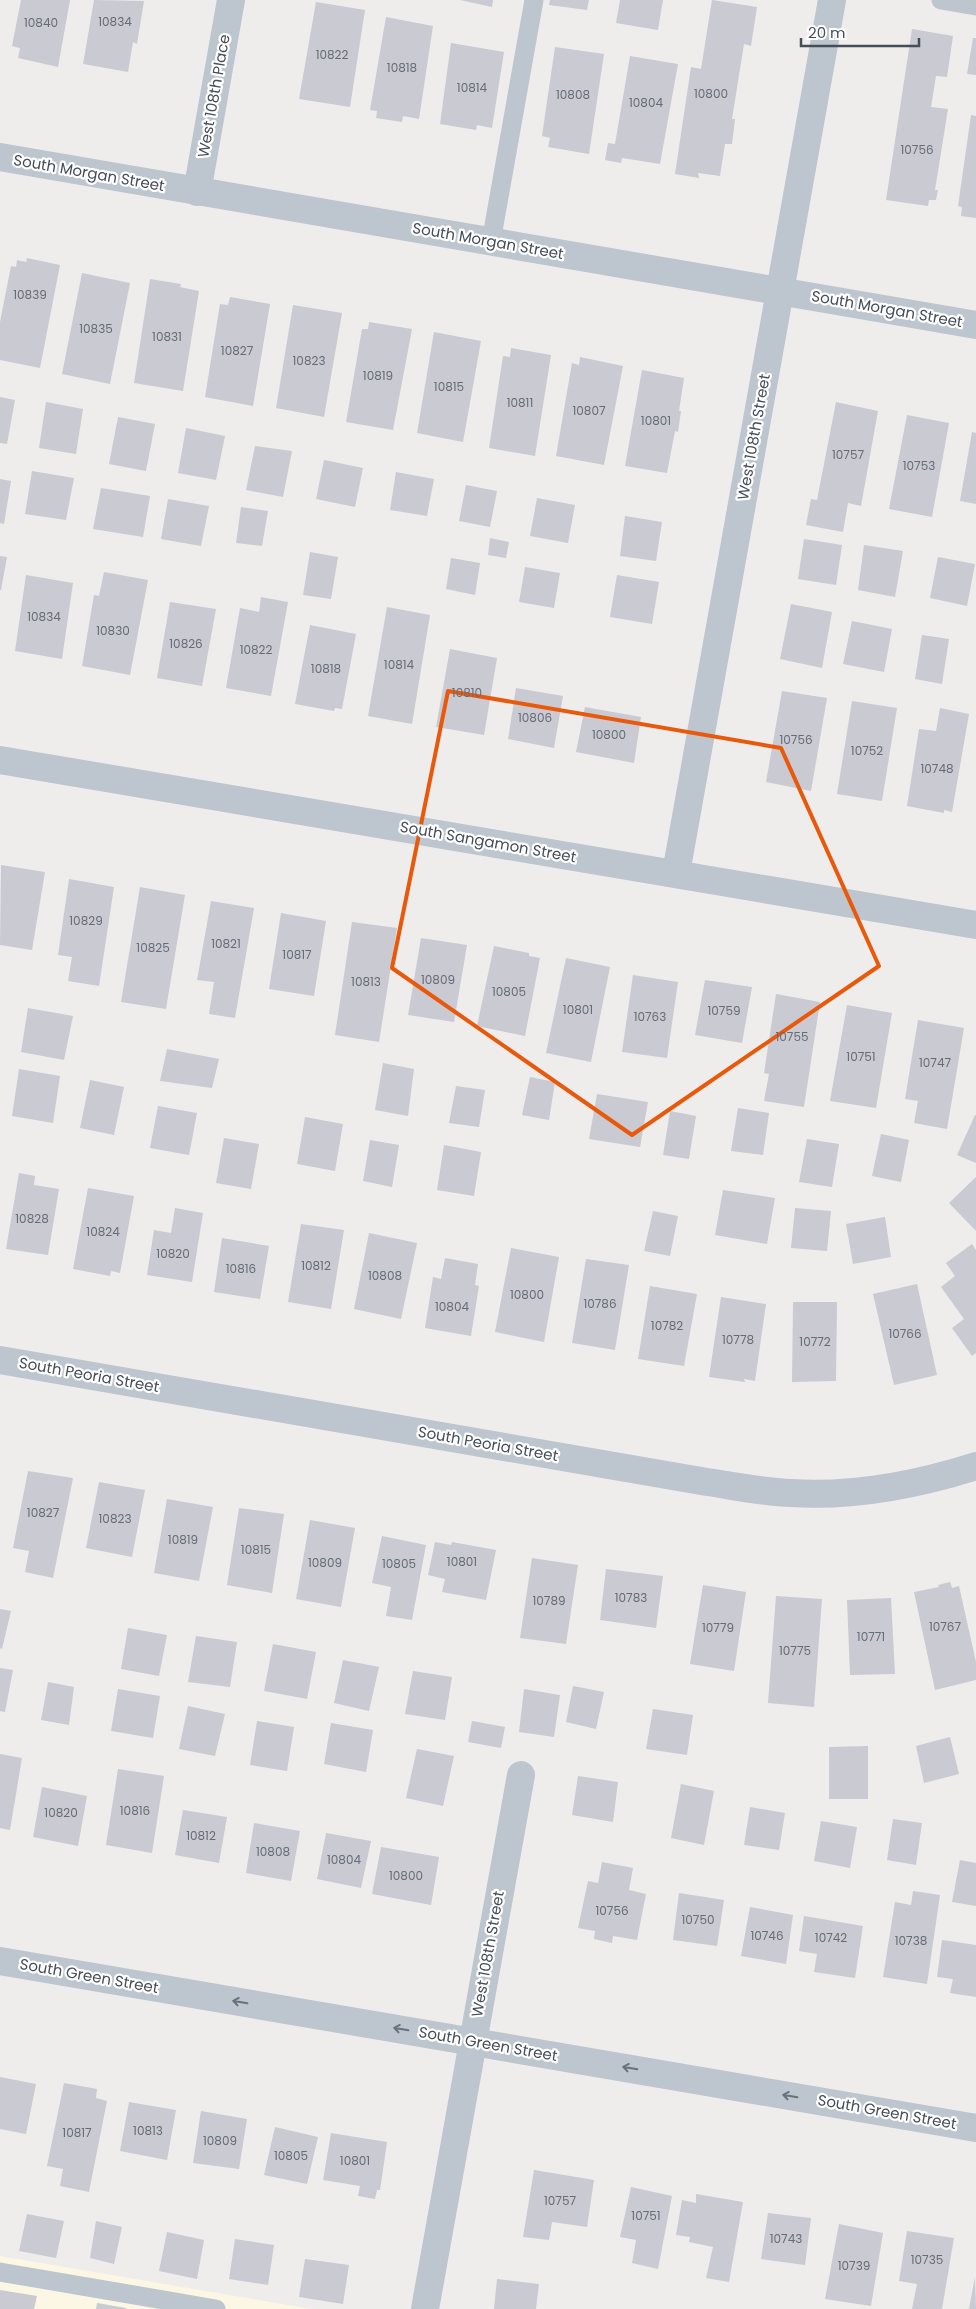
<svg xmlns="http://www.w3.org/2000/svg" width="976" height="2309" font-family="Poppins,sans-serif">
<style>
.commercial{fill:#fbf7e4}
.building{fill:#c9cad2}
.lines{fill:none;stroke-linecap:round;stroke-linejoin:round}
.lane{stroke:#bdc5ce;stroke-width:19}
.street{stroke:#bdc5ce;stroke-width:28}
.oneway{stroke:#69717c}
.marked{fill:none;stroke:#e8590c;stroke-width:4;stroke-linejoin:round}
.labels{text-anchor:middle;stroke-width:4.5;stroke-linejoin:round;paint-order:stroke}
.number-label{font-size:12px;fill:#666c77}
.street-label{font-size:15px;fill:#454d59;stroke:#fff}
</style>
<rect width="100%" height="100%" fill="#efecec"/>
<polygon class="commercial" points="0,2256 312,2309 0,2309"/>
<g class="building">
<polygon points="21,0 70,0 58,67 18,58 20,48 12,46"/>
<polygon points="94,0 144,1 137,44 133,42 128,72 83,64"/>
<polygon points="460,0 493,0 492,7"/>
<polygon points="550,0 589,0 587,10 549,5"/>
<polygon points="620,0 663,0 658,30 616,23"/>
<polygon points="712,0 757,7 751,46 744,44 732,119 735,119 732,144 725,144 720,176 698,173 699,178 675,174 691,67 701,69"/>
<polygon points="316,2 365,10 350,107 299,99"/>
<polygon points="386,17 433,26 419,119 403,116 402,122 376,118 377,111 370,110"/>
<polygon points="912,29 953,36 947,77 936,76 931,107 948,109 935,190 938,190 936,200 929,200 928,206 886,200"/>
<polygon points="973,38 976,38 976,75 967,74"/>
<polygon points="451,43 504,52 492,128 477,125 476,130 440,124"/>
<polygon points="555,47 604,54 589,154 548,147 550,138 542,136"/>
<polygon points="630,56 678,64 660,164 622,158 621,163 605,160 608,143 615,144"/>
<polygon points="971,115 976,116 976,218 961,216 962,207 958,206"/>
<polygon points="27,258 60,265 40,368 0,360 0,322 11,266 16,267 17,260 26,262"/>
<polygon points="82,273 130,283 110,384 62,374"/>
<polygon points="150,279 181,284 180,287 199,291 183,391 134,383"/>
<polygon points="230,297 270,304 253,406 205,397 220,304 228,305"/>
<polygon points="293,305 342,313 324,417 276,408"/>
<polygon points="369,322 412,329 393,430 346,422 362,329 368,329"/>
<polygon points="434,332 481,341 463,442 417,433"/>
<polygon points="511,348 551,355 535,456 489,448 503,356 510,357"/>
<polygon points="580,357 623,366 604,465 556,456 572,363 579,365"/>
<polygon points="642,370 684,378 679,411 681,411 678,432 675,431 667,473 625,466"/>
<polygon points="0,397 15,400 7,444 0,443"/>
<polygon points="46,402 83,409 76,454 39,448"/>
<polygon points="836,402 878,411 861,506 848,503 843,532 806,525 811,499 817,500"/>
<polygon points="907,415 949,423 932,517 889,509"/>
<polygon points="118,417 155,424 146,471 109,464"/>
<polygon points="186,428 225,436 216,480 178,473"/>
<polygon points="972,432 976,433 976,504 960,501"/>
<polygon points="255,446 292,451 283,497 246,490"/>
<polygon points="324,460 363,468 355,507 316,499"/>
<polygon points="32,471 74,478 66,520 25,514"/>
<polygon points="396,472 434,479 427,516 390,510"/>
<polygon points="0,479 11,481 4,524 0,523"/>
<polygon points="466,485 497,491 490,527 459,521"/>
<polygon points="101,488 150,496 143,537 93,529"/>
<polygon points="537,498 575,505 568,543 530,536"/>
<polygon points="168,499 209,506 201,546 161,539"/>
<polygon points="241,507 268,511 262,546 236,543"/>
<polygon points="625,516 662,522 656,561 620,556"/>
<polygon points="490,538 509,542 506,558 488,555"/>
<polygon points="804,539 842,545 836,585 798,579"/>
<polygon points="864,545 903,551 895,597 858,590"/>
<polygon points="310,552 338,557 331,599 303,595"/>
<polygon points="0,556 7,557 1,590 0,590"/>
<polygon points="938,557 975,564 967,606 930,598"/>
<polygon points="451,558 480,563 475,595 446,589"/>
<polygon points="525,567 560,573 554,608 519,602"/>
<polygon points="104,572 148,580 130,675 82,666 94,595 99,596"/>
<polygon points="26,575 73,583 62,659 15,651"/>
<polygon points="617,575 659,582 652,624 610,617"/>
<polygon points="261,597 288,602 271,696 226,688 240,608 259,612"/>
<polygon points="170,602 216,609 202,686 157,678"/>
<polygon points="791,604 832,612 822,668 780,659"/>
<polygon points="387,607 430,615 412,724 368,716"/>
<polygon points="852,621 892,629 884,672 843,664"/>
<polygon points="310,625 356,634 342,709 335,708 334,711 295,704"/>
<polygon points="922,635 949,639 942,684 915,679"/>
<polygon points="450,649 497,658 484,735 436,727"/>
<polygon points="516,688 563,696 554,748 508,739"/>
<polygon points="782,691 827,698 811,791 766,782"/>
<polygon points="852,701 897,708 882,801 837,794"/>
<polygon points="585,707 641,717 634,763 576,752"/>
<polygon points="940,708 969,714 952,812 944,810 944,813 907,806 919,729 936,731"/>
<polygon points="1,865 45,872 32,950 0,945"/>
<polygon points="69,879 114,887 99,986 68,981 72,957 58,955"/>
<polygon points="140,887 185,895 166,1009 121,1002"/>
<polygon points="211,901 254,908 235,1018 209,1014 214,982 197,980"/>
<polygon points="281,913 326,921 314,996 269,989"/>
<polygon points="352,922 397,928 379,1042 335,1035"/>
<polygon points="421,938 467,945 454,1022 408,1015"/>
<polygon points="494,946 529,953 529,956 540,958 525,1036 477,1026"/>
<polygon points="566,958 610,967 591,1062 546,1053"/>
<polygon points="633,975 678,982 667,1058 622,1052"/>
<polygon points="705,980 752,987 742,1043 695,1035"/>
<polygon points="776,994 820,1002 804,1107 764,1101 769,1074 764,1073"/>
<polygon points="847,1005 892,1013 876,1108 830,1101"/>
<polygon points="28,1008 73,1016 64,1060 21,1052"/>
<polygon points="918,1020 964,1028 947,1129 914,1123 918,1101 905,1099"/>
<polygon points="167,1049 219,1059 212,1088 160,1081"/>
<polygon points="383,1063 414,1069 408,1116 375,1110"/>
<polygon points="19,1069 60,1076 53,1123 12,1116"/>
<polygon points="530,1077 555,1082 549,1120 522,1115"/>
<polygon points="90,1080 124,1087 114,1135 80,1128"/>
<polygon points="456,1086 485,1090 479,1127 449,1123"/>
<polygon points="597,1094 648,1102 640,1147 589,1139"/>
<polygon points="158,1106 197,1113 189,1155 150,1148"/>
<polygon points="738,1108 769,1113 763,1155 731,1151"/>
<polygon points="670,1111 696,1116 689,1159 663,1155"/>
<polygon points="975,1115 976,1115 976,1163 957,1155"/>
<polygon points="305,1117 343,1124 335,1171 297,1164"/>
<polygon points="881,1134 909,1140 901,1182 872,1176"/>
<polygon points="224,1138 259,1144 251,1189 216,1183"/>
<polygon points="807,1139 839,1144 832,1187 799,1182"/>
<polygon points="370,1140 399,1145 392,1187 363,1181"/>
<polygon points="444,1145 481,1152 474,1196 437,1190"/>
<polygon points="19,1173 35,1176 34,1185 59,1189 48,1255 6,1249"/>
<polygon points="976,1177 976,1231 949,1203"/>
<polygon points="88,1188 134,1196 120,1273 111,1271 110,1276 73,1269"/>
<polygon points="723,1190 775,1198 767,1244 715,1235"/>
<polygon points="175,1208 203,1213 192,1282 147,1275 154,1230 171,1233"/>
<polygon points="795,1208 831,1211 827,1251 791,1248"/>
<polygon points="653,1211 678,1216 670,1256 644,1251"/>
<polygon points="885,1217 891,1257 853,1264 846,1224"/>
<polygon points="301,1224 344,1230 331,1309 288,1302"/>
<polygon points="369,1233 417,1243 401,1319 354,1309"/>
<polygon points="222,1238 269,1246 260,1299 214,1292"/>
<polygon points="972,1244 976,1250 976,1353 972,1356 952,1328 964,1319 941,1287 955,1276 946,1263"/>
<polygon points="511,1248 559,1257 544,1342 495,1332"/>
<polygon points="445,1258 478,1264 475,1285 479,1286 471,1336 425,1328 433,1277 441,1279"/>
<polygon points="586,1259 629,1265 615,1350 572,1343"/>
<polygon points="917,1284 937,1375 894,1385 873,1294"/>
<polygon points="650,1286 697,1294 684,1366 638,1359"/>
<polygon points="721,1297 766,1304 755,1381 744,1379 745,1382 709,1377"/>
<polygon points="793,1302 837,1302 836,1381 792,1382"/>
<polygon points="28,1471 73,1478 53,1578 25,1572 29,1551 13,1548"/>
<polygon points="99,1482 145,1490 132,1557 86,1548"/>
<polygon points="167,1499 213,1507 199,1581 154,1573"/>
<polygon points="239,1508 284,1514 272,1593 227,1585"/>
<polygon points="310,1520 355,1528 341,1607 296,1599"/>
<polygon points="382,1536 426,1545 412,1620 386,1616 391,1587 372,1583"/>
<polygon points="435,1542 451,1545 452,1542 496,1550 486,1600 442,1592 445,1579 428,1575"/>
<polygon points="532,1558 578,1565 566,1644 520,1638"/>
<polygon points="606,1569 663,1576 656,1628 600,1620"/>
<polygon points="950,1582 952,1588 959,1586 976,1662 976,1680 935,1690 914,1592 939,1587 938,1585"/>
<polygon points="703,1585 746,1592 734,1671 690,1664"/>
<polygon points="776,1596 822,1599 814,1707 768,1703"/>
<polygon points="891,1598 895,1674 850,1675 847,1600"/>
<polygon points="0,1609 11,1611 2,1649 0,1648"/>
<polygon points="128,1628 167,1635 159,1676 121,1669"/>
<polygon points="196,1636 237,1642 230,1687 188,1682"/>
<polygon points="273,1644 316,1652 307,1699 264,1691"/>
<polygon points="343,1660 379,1667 369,1711 334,1703"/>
<polygon points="0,1668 13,1670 5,1712 0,1711"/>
<polygon points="413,1671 452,1677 445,1720 405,1714"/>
<polygon points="48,1682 74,1687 69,1725 41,1720"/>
<polygon points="573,1686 604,1692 596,1729 566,1722"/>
<polygon points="118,1689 160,1696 153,1738 111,1731"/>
<polygon points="524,1689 560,1695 554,1737 519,1732"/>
<polygon points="188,1706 225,1714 215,1756 179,1749"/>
<polygon points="653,1709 693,1715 687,1755 646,1749"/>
<polygon points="257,1721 294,1727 287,1771 250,1765"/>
<polygon points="472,1721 505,1727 501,1748 468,1742"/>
<polygon points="331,1723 373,1730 366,1772 324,1764"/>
<polygon points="950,1737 959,1774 924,1783 916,1746"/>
<polygon points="868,1746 868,1799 829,1799 829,1747"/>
<polygon points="417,1749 454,1756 443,1806 406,1798"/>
<polygon points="0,1754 22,1758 10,1830 0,1828"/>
<polygon points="118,1769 164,1776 152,1853 106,1845"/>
<polygon points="578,1776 618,1782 613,1822 572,1815"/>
<polygon points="681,1784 714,1791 704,1845 671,1838"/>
<polygon points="42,1787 87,1796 78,1846 33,1837"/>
<polygon points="750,1807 785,1813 779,1850 744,1845"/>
<polygon points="183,1810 227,1817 219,1863 175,1855"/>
<polygon points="893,1819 922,1823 916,1865 887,1860"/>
<polygon points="821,1821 857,1827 850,1868 814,1861"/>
<polygon points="254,1823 300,1831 291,1881 246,1873"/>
<polygon points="326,1833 371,1841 361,1888 317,1879"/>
<polygon points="381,1847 439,1857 431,1905 372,1894"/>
<polygon points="960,1860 976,1863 976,1906 952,1902"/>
<polygon points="602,1862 633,1868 629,1890 646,1894 637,1940 613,1936 612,1943 594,1939 595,1931 578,1928 588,1881 598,1883"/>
<polygon points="913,1891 940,1895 927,1984 883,1977 895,1902 911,1905"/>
<polygon points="679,1893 724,1900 717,1946 673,1940"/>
<polygon points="750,1907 793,1915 786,1964 741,1956"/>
<polygon points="804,1916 863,1926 855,1978 814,1972 817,1954 799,1951"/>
<polygon points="942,1940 976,1945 976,1997 950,1993 953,1979 937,1977"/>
<polygon points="0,2077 36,2084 26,2134 0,2129"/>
<polygon points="64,2083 97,2089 96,2098 107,2101 89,2192 60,2186 63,2169 47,2166"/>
<polygon points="129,2102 176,2110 167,2160 120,2151"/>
<polygon points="201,2111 247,2119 239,2169 193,2163"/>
<polygon points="275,2127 318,2137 307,2184 264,2175"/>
<polygon points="331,2133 387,2142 380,2190 377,2190 375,2199 358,2196 360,2186 323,2180"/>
<polygon points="534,2170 594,2180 587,2227 552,2222 549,2240 523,2237"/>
<polygon points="631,2187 672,2196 658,2269 632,2263 636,2240 620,2237"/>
<polygon points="696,2194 743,2202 729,2282 706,2278 713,2247 689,2242 690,2237 676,2235 682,2200 696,2203"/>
<polygon points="768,2213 811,2218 805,2265 761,2259"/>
<polygon points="27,2214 64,2221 56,2258 19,2251"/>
<polygon points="96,2221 122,2227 114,2264 90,2258"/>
<polygon points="839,2224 883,2233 871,2306 825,2299"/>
<polygon points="907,2231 954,2238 942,2309 912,2309 917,2284 899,2281"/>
<polygon points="167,2232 204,2240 197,2279 159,2271"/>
<polygon points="235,2239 274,2245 268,2285 229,2279"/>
<polygon points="305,2259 349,2265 343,2304 299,2297"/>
<polygon points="975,2277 976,2309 969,2309"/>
<polygon points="497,2279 539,2284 536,2309 494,2309"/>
<polygon points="0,2290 37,2296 34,2309 0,2309"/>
<polygon points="97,2303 126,2308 126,2309 96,2309"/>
</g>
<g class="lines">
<g class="lane">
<polyline points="941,0 976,6"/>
<polyline points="491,242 534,0"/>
<polyline points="0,2272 216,2309"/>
</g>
<g class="street">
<polyline points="0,157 976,325"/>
<polyline points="197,192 231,0"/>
<polyline points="0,760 976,925"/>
<polyline points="676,873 832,0"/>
<path d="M0,1360L707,1482C734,1486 763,1492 791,1493C854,1497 916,1485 976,1466"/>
<polyline points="0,1961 976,2128"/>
<polyline points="425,2309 521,1775"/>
</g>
</g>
<defs><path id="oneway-shaft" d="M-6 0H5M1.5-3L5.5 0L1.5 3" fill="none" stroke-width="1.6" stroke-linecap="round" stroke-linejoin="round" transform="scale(1.25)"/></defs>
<g class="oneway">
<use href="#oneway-shaft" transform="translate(240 2002) rotate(-170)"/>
<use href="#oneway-shaft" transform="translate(401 2029) rotate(-170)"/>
<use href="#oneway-shaft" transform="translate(630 2068) rotate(-170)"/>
<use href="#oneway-shaft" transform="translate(790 2096) rotate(-170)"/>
</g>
<path class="marked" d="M448,691L781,748L879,966L632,1135L392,968Z"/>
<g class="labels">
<g class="number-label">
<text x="115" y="26">10834</text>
<text x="41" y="27">10840</text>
<text x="332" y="59">10822</text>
<text x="402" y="72">10818</text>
<text x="472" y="92">10814</text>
<text x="711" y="98">10800</text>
<text x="573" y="99">10808</text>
<text x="646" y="107">10804</text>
<text x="917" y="154">10756</text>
<text x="30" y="299">10839</text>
<text x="96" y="333">10835</text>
<text x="167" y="341">10831</text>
<text x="237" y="355">10827</text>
<text x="309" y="365">10823</text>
<text x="378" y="380">10819</text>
<text x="449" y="391">10815</text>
<text x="520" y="407">10811</text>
<text x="589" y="415">10807</text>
<text x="656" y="425">10801</text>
<text x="848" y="459">10757</text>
<text x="919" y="470">10753</text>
<text x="44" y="621">10834</text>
<text x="113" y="635">10830</text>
<text x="186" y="648">10826</text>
<text x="256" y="654">10822</text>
<text x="399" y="669">10814</text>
<text x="326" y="673">10818</text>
<text x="467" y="697">10810</text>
<text x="535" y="722">10806</text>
<text x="609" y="739">10800</text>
<text x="796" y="744">10756</text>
<text x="867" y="755">10752</text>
<text x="937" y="773">10748</text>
<text x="86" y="925">10829</text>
<text x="226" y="948">10821</text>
<text x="153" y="952">10825</text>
<text x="297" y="959">10817</text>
<text x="438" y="984">10809</text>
<text x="366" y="986">10813</text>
<text x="509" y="996">10805</text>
<text x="578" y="1014">10801</text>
<text x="724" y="1015">10759</text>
<text x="650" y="1021">10763</text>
<text x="792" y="1041">10755</text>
<text x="861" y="1061">10751</text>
<text x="935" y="1067">10747</text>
<text x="32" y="1223">10828</text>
<text x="103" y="1236">10824</text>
<text x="173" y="1258">10820</text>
<text x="316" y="1270">10812</text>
<text x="241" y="1273">10816</text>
<text x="385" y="1280">10808</text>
<text x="527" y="1299">10800</text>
<text x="600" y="1308">10786</text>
<text x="452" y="1311">10804</text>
<text x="667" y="1330">10782</text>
<text x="905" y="1338">10766</text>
<text x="738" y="1344">10778</text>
<text x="815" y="1346">10772</text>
<text x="43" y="1517">10827</text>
<text x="115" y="1523">10823</text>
<text x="183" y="1544">10819</text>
<text x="256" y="1554">10815</text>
<text x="462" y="1566">10801</text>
<text x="325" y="1567">10809</text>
<text x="399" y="1568">10805</text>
<text x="631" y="1602">10783</text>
<text x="549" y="1605">10789</text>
<text x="945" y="1631">10767</text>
<text x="718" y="1632">10779</text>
<text x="871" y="1641">10771</text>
<text x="795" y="1655">10775</text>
<text x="135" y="1815">10816</text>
<text x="61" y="1817">10820</text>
<text x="201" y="1840">10812</text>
<text x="273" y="1856">10808</text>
<text x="344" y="1864">10804</text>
<text x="406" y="1880">10800</text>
<text x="612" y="1915">10756</text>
<text x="698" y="1924">10750</text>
<text x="767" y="1940">10746</text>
<text x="831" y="1942">10742</text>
<text x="911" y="1945">10738</text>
<text x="148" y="2135">10813</text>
<text x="77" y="2137">10817</text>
<text x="220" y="2145">10809</text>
<text x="291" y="2160">10805</text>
<text x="355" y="2165">10801</text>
<text x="560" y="2205">10757</text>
<text x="646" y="2220">10751</text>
<text x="786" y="2243">10743</text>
<text x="927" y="2264">10735</text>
<text x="854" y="2270">10739</text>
</g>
<g class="street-label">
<text transform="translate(214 96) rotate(-80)" y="5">West 108th Place</text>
<text transform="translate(89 173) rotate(10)" y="5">South Morgan Street</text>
<text transform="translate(488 241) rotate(10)" y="5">South Morgan Street</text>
<text transform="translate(887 309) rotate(10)" y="5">South Morgan Street</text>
<text transform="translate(754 437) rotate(-80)" y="5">West 108th Street</text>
<text transform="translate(488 842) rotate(10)" y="5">South Sangamon Street</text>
<text transform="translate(89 1375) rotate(10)" y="5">South Peoria Street</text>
<text transform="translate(488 1444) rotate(10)" y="5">South Peoria Street</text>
<text transform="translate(488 1954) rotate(-80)" y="5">West 108th Street</text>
<text transform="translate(89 1976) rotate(10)" y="5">South Green Street</text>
<text transform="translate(488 2044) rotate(10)" y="5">South Green Street</text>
<text transform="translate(887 2112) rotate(10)" y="5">South Green Street</text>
</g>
</g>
<path d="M801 38v8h118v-8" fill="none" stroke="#454d59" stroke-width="2.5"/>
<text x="808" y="38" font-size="15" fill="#454d59" stroke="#ffffff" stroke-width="4" paint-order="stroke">20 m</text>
</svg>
